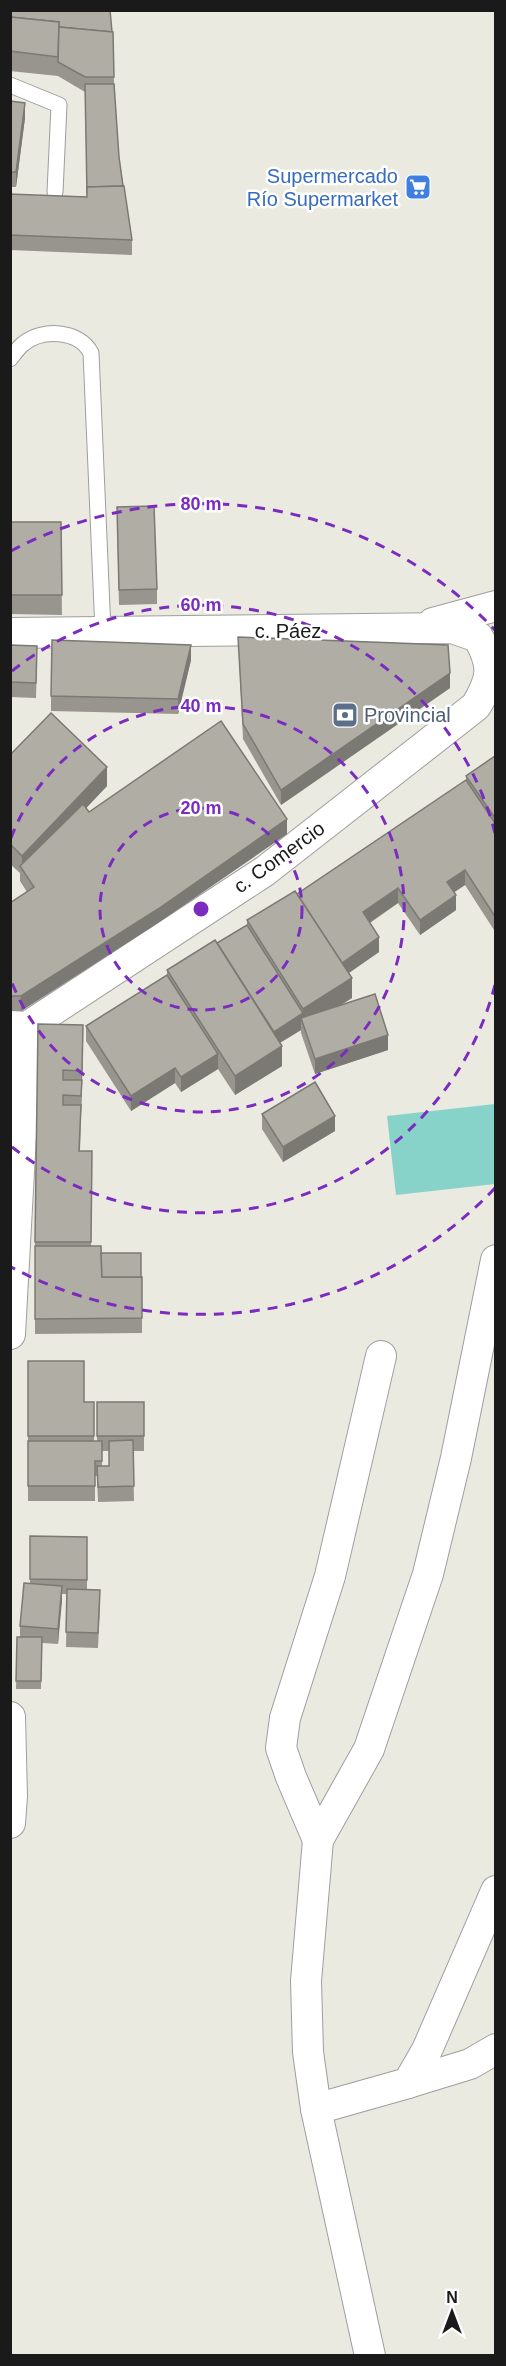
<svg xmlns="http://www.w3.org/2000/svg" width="506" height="2366" font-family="Helvetica,sans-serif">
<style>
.pitch{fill:#87d2c9}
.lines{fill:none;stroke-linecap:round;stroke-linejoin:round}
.lane-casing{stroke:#9e9e9e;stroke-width:17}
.street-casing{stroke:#9e9e9e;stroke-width:32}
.lane{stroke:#fff;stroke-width:15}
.street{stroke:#fff;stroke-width:30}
.wall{fill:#97958d;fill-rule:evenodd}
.shaded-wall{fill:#7b7973}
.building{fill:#b0ada4;stroke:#7b7973;stroke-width:1.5}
.ring{fill:none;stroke:#7b2cbf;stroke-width:3;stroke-dasharray:10 8}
.labels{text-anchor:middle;stroke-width:5;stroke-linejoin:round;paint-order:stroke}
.shop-label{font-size:20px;fill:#366cbe;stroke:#fff;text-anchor:end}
.street-label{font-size:20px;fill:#1a1a1a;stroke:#fff}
.service-label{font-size:20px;fill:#4e5e75;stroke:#fff;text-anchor:start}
.centre{fill:#7b2cbf;stroke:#fff;stroke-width:3}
.ring-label{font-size:18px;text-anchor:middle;font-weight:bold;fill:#7b2cbf;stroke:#fff;stroke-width:5;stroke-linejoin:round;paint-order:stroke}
</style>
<rect width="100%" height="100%" fill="#ebeae1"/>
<polygon class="pitch" points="495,1104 495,1184 396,1195 387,1116"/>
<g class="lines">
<g class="lane-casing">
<g id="lane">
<polyline points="10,85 59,105 55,192"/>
<path d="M10,359C14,354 18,348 23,344C42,328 79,330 91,353L103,631"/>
</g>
</g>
<g class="street-casing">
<g id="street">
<polyline points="433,623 496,606"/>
<path d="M10,633L452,628L478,637C494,666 493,677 476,706L265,871L27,1027L10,1026"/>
<polyline points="10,1334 27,1027"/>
<polyline points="10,1717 12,1796 10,1823"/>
<polyline points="318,1840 291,1777 281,1748 285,1718 330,1576 381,1356"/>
<polyline points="408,2083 470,2064 496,2049"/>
<polyline points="316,2109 408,2083 427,2050 496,1891"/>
<polyline points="370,2356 316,2109 308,2052 306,1981 318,1840 369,1749 428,1574 456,1458 496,1260"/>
</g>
</g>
<use href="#lane" class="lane"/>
<use href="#street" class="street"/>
</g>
<g class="wall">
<polygon points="10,10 113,32 114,84 119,157 132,240 132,255 10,250 10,194 87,197 85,92 58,76 10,71"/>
<polygon points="10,101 25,118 16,187 10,187"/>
<polygon points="10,522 61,522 62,615 10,614"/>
<polygon points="117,522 157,589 157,604 119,605"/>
<polygon points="238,637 450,688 281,805 243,739"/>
<polygon points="10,645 37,661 36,698 10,697"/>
<polygon points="191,660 178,714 51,711 51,696"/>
<polygon points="10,755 107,786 86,808 89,812 287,834 158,923 21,1011 10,1011 10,903 27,892 20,881 20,873 10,864"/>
<polygon points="495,756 495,942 495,929 494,930 465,885 454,892 456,910 420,935 398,903 370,923 379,952 348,973 352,998 340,1005 388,1050 315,1074 301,1033 301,1030 280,1043 282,1066 235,1095 218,1069 181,1092 175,1083 131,1111 86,1041 86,1026 167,975 167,970 217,943 247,925 247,920 297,894 466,780 466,776"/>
<polygon points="38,1024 83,1045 80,1151 92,1151 91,1246 142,1277 142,1333 35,1334 35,1246"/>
<polygon points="262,1114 335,1131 283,1162 262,1129"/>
<path d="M28,1361L84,1402H94V1441H97V1402H144V1451H133L134,1501L98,1502L97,1476H95V1501H28ZM102,1451H109V1466H102Z"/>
<polygon points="30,1536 87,1537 87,1589 100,1605 98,1648 66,1647 67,1594 62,1594 58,1644 42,1643 41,1689 16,1689 17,1637 20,1637 20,1626 30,1584"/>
</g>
<g class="shaded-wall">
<polygon points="25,103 25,118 16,187 16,172"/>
<polygon points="191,645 191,660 178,714 178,699"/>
<polygon points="450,673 450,688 281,805 281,790"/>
<polygon points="107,767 107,786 25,873 22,870 22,856"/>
<polygon points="287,819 287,834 158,923 21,1011 21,996"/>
<polygon points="465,870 465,885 447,897 447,882"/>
<polygon points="398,888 398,903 363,927 363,912"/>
<polygon points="456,895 456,910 420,935 420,920"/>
<polygon points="495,913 495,929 494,930 494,915"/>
<polygon points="379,937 379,952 339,980 339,965"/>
<polygon points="352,978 352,998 304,1028 301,1018 301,1030 271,1048 271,1033 303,1013 303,1009"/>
<polygon points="83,1025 83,1045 81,1116 81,1096"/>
<polygon points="388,1035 388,1050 315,1074 315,1059"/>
<polygon points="282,1046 282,1066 235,1095 235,1076"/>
<polygon points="218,1054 218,1069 181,1092 181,1077"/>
<polygon points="175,1068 175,1083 131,1111 131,1096"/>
<polygon points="335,1116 335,1131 283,1162 283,1147"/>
<polygon points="62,1586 62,1601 58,1644 58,1629"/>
</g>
<g class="building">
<polygon points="10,10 110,10 112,32 59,27 59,22 10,17"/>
<polygon points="10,17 59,22 58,57 10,51"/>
<polygon points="59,27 113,32 114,77 85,77 58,62"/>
<polygon points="85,84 114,84 119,157 123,186 87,187 87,194"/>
<polygon points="10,101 25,103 16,172 10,172"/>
<polygon points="124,186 132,240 10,235 10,194 87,197 87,187"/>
<polygon points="154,506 157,589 119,590 117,507"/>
<polygon points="10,522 61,522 62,595 10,595"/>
<polygon points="238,637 448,645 450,673 281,790 243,724"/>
<polygon points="52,640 191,645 178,699 51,696"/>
<polygon points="10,645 37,646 36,683 10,682"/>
<polygon points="51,713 107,767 22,856 10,844 10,755"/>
<polygon points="221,721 287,819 158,909 21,996 10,996 10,903 34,887 20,866 83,804 89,812"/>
<polygon points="495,756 495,818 466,776"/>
<polygon points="466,780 495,823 495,913 494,915 465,870 447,882 456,895 420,920 398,888 363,912 379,937 342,963 297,894"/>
<polygon points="295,891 352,978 303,1009 247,920"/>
<polygon points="247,925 303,1013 274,1032 217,943"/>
<polygon points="215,940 282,1046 235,1076 167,970"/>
<polygon points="167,975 218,1054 181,1077 175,1068 131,1096 86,1026"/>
<polygon points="375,994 388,1035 315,1059 301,1018"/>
<polygon points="38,1024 83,1025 82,1071 63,1070 63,1080 82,1080 81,1096 63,1095 63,1105 81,1105 79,1151 92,1151 91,1242 35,1242"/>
<polygon points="315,1082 335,1116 283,1147 262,1114"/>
<polygon points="35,1246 101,1246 102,1277 142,1277 142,1318 35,1319"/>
<polygon points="101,1253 141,1253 141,1277 102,1277"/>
<polygon points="28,1361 84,1361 84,1402 94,1402 94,1436 28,1436"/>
<rect x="97" y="1402" width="47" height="34"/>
<polygon points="133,1440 134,1486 98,1487 97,1466 109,1466 109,1441"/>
<polygon points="28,1441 102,1441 102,1461 95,1461 95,1486 28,1486"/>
<polygon points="30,1536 87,1537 87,1580 30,1579"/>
<polygon points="24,1583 62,1586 58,1629 20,1626"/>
<polygon points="67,1589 100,1590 98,1633 66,1632"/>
<polygon points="17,1637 42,1637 41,1681 16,1681"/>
</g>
<g class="ring">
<circle cx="201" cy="909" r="101"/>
<path d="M11 838A203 203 0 1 1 11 980"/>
<path d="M495 985A304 304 0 0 1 12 1147M12 671A304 304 0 0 1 495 833"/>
<path d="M495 1188A405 405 0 0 1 11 1267M11 551A405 405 0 0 1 495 630"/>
</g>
<defs>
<g id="supermarket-square" transform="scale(1.35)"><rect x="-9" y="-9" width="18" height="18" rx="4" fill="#3f7fe0" stroke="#fff"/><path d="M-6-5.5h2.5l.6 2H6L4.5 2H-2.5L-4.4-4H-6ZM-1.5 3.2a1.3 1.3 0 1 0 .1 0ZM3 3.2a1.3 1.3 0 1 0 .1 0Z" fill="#fff"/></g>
<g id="bank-square" transform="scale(1.35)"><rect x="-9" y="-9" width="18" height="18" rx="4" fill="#5c6f8a" stroke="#fff"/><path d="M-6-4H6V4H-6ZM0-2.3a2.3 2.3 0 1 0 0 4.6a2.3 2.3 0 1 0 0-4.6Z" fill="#fff"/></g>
</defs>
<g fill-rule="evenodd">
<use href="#supermarket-square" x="418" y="187"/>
<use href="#bank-square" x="345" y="715"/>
</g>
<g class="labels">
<g class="shop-label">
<text x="398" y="183">Supermercado<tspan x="398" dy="23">Río Supermarket</tspan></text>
</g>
<g class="street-label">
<text x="288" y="638">c. Páez</text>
<text transform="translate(279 857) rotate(-36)" y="7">c. Comercio</text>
</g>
<g class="service-label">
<text x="364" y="722">Provincial</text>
</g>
</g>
<circle cx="201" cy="909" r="9" class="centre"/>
<g class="ring-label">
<text x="201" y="510">80 m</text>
<text x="201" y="611">60 m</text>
<text x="201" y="712">40 m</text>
<text x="201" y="814">20 m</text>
</g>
<rect width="506" height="2366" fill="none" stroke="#1a1a1a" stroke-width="24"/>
<g transform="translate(452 2312)" stroke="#ffffff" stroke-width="4.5" paint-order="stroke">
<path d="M0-4.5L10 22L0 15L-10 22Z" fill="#1a1a1a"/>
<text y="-9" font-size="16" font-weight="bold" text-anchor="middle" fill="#1a1a1a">N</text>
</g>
</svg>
